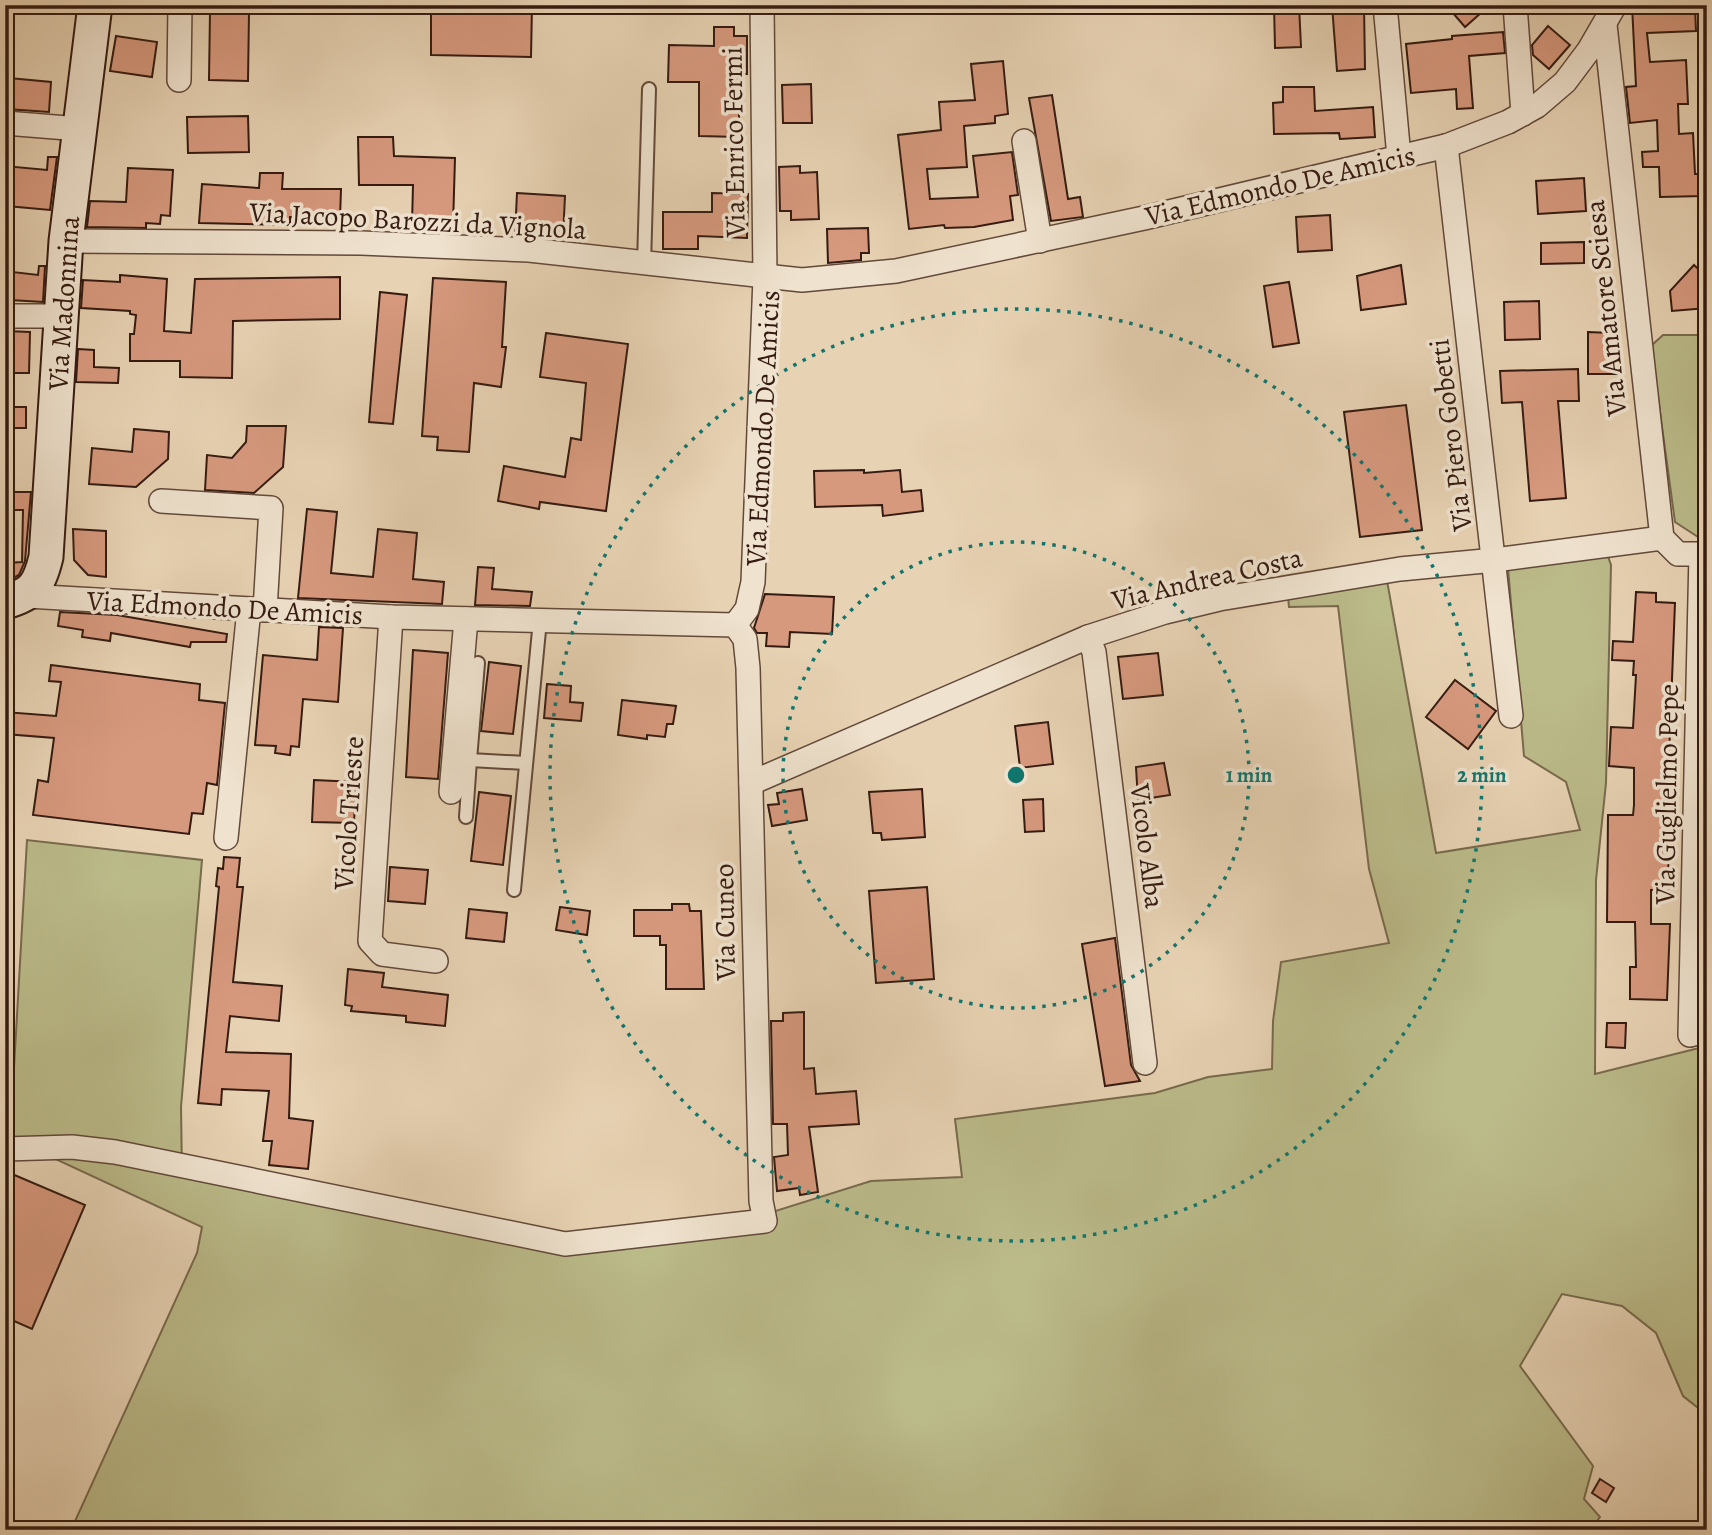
<svg xmlns="http://www.w3.org/2000/svg" width="1712" height="1535" font-family="Alegreya,serif">
<style>
.green{fill:#bbba89;stroke:#786a4d;stroke-width:2}
.building{fill:#d7997e;stroke:#351b11;stroke-width:2}
.lines{fill:none;stroke-linecap:round;stroke-linejoin:round}
.lane-casing{stroke:#62493a;stroke-width:16}
.street-casing{stroke:#62493a;stroke-width:26}
.secondary-casing{stroke:#351b11;stroke-width:37}
.lane{stroke:#efe2ce;stroke-width:12}
.street{stroke:#efe2ce;stroke-width:23}
.secondary{stroke:#efe2ce;stroke-width:33}
.ring{fill:none;stroke:#0f766e;stroke-width:3.5;stroke-dasharray:3.5 7}
.labels{text-anchor:middle;stroke-width:7;stroke-linejoin:round;paint-order:stroke}
.street-label{font-size:28px;fill:#351b11;stroke:#efe2ce}
.centre{fill:#0f766e;stroke:#efe2ce;stroke-width:3.5}
.ring-label{font-size:21px;text-anchor:middle;font-weight:bold;fill:#0f766e;stroke:#efe2ce;stroke-width:7;stroke-linejoin:round;paint-order:stroke}
</style>
<rect width="100%" height="100%" fill="#e7d2b3"/>
<filter id="stains"><feTurbulence type="fractalNoise" baseFrequency=".00286" numOctaves="4"/><feColorMatrix values="0 0 0 0 .2 0 0 0 0 .09 0 0 0 0 .02 0 0 0 .5 -.17"/></filter>
<radialGradient id="worn" r=".72"><stop offset=".6" stop-color="#630" stop-opacity="0"/><stop offset="1" stop-color="#630" stop-opacity=".3"/></radialGradient>
<g class="green">
<polygon points="1663,335 1707,335 1707,535 1698,537 1675,522 1651,346"/>
<polygon points="1605,548 1611,565 1606,783 1596,880 1595,1074 1707,1046 1707,1415 1683,1396 1656,1333 1622,1306 1562,1294 1520,1366 1593,1466 1584,1499 1600,1517 1590,1530 71,1530 197,1253 202,1227 10,1138 27,840 202,860 181,1107 182,1175 552,1252 753,1218 871,1181 962,1177 955,1119 1155,1093 1208,1077 1272,1069 1273,1021 1281,962 1389,943 1369,869 1338,606 1289,607 1286,576 1386,575 1436,853 1580,830 1566,782 1524,756 1508,568"/>
</g>
<g class="building">
<polygon points="431,5 532,5 531,57 431,55"/>
<polygon points="1274,5 1299,5 1301,47 1275,48"/>
<polygon points="1332,5 1364,5 1365,69 1337,71"/>
<polygon points="1446,5 1490,5 1465,27"/>
<polygon points="1632,5 1695,8 1696,31 1647,33 1650,62 1686,60 1688,104 1678,104 1679,134 1693,133 1695,174 1701,174 1702,196 1660,197 1659,167 1643,167 1642,152 1658,151 1657,120 1630,123 1626,87 1636,86"/>
<polygon points="210,12 249,13 248,81 209,80"/>
<polygon points="1548,26 1570,45 1549,69 1533,55 1532,45"/>
<polygon points="714,27 734,27 734,36 747,36 747,74 739,74 739,137 699,136 699,82 668,82 669,45 714,46"/>
<polygon points="1503,32 1505,53 1469,56 1473,108 1457,109 1456,89 1411,93 1406,44 1452,39 1452,36"/>
<polygon points="116,36 157,42 152,77 110,71"/>
<polygon points="1003,61 1008,114 995,116 995,123 964,126 967,167 927,169 930,199 978,197 973,156 1012,152 1018,195 1010,196 1013,220 974,227 945,228 944,225 909,229 898,135 941,130 939,102 975,100 971,64"/>
<polygon points="9,78 51,82 49,112 6,109"/>
<polygon points="811,84 812,123 783,123 782,85"/>
<polygon points="1283,87 1314,87 1315,111 1373,107 1375,137 1340,139 1339,133 1274,134 1273,103 1283,102"/>
<polygon points="1052,95 1068,199 1080,197 1083,217 1051,221 1029,98"/>
<polygon points="248,116 249,152 188,153 187,117"/>
<polygon points="358,137 393,137 394,156 455,158 453,226 412,224 413,185 359,185"/>
<polygon points="48,157 57,157 50,210 7,206 10,185 5,184 5,166 47,170"/>
<polygon points="800,166 800,173 817,172 819,219 791,220 791,211 780,211 779,167"/>
<polygon points="128,168 173,170 170,216 161,215 160,224 146,223 146,228 87,227 90,201 126,202"/>
<polygon points="260,173 283,173 282,189 341,189 340,218 290,217 290,225 199,223 202,184 259,188"/>
<polygon points="1584,178 1586,211 1538,214 1536,181"/>
<polygon points="517,193 565,196 563,237 515,235"/>
<polygon points="712,193 748,194 747,238 698,236 698,249 663,249 663,212 712,212"/>
<polygon points="1330,215 1332,250 1298,252 1296,217"/>
<polygon points="868,228 869,253 861,253 861,260 828,263 827,229"/>
<polygon points="1584,242 1584,263 1541,264 1541,243"/>
<polygon points="1401,265 1406,304 1361,310 1357,276"/>
<polygon points="1694,265 1707,277 1707,308 1672,311 1670,291"/>
<polygon points="39,266 45,266 43,302 10,300 13,272 38,275"/>
<polygon points="120,275 167,279 164,331 191,333 195,279 340,277 340,319 233,321 232,378 180,377 180,361 130,361 130,334 134,334 136,315 130,314 130,311 81,308 83,280 120,282"/>
<polygon points="433,278 506,282 502,347 506,347 501,387 474,383 469,452 437,450 438,437 422,436"/>
<polygon points="1289,282 1299,343 1273,347 1264,286"/>
<polygon points="380,292 407,295 393,424 369,422"/>
<polygon points="1539,301 1540,339 1505,340 1504,302"/>
<polygon points="5,331 30,332 29,373 5,373"/>
<polygon points="1588,332 1611,333 1611,356 1621,356 1621,374 1588,374"/>
<polygon points="546,333 628,344 606,511 540,502 539,509 498,501 504,466 565,477 571,438 581,440 586,383 540,377"/>
<polygon points="78,349 94,350 94,367 119,368 118,383 76,382"/>
<polygon points="1578,369 1579,401 1558,401 1566,498 1530,501 1522,402 1502,403 1500,371"/>
<polygon points="1406,405 1422,530 1360,537 1344,412"/>
<rect x="5" y="407" width="21" height="21"/>
<polygon points="247,426 286,426 283,467 254,493 205,490 207,455 232,458 246,442"/>
<polygon points="134,429 169,432 168,459 136,487 89,484 92,448 132,452"/>
<polygon points="864,470 864,473 900,470 902,492 921,490 923,511 883,516 882,505 815,507 814,471"/>
<polygon points="5,492 31,492 25,561 19,575 5,582 5,563 22,562 23,510 5,510"/>
<polygon points="307,509 337,512 331,573 373,577 378,529 417,533 413,579 444,582 442,604 298,598"/>
<polygon points="73,529 106,531 106,577 88,575 74,560"/>
<polygon points="478,567 494,568 492,589 532,592 530,606 475,605"/>
<polygon points="1636,592 1656,593 1656,602 1675,603 1668,782 1663,782 1663,814 1669,815 1668,890 1651,890 1651,924 1670,924 1667,1000 1630,999 1630,967 1636,967 1635,922 1607,922 1608,815 1633,815 1634,805 1634,768 1609,766 1611,727 1633,728 1636,675 1633,675 1634,661 1612,660 1613,641 1633,642"/>
<polygon points="765,594 834,597 832,634 790,632 789,647 766,646 767,633 757,633 754,628"/>
<polygon points="60,612 117,615 227,634 226,642 191,642 190,647 111,633 110,641 82,637 83,630 58,626"/>
<polygon points="319,627 343,628 338,702 303,699 299,747 291,746 290,755 275,753 276,746 255,745 263,655 317,660"/>
<polygon points="413,650 448,653 438,779 406,777"/>
<polygon points="1158,653 1163,695 1123,699 1118,657"/>
<polygon points="489,662 521,666 513,734 481,731"/>
<polygon points="51,665 200,684 199,700 225,703 217,785 207,783 203,814 192,813 189,834 33,815 38,780 48,782 54,738 5,734 5,712 56,716 61,682 49,681"/>
<polygon points="1455,680 1496,711 1468,749 1426,717"/>
<polygon points="547,684 571,686 570,702 583,703 581,721 544,718"/>
<polygon points="622,700 676,706 673,724 667,724 665,737 647,735 647,739 618,735"/>
<polygon points="1048,722 1053,764 1020,768 1015,726"/>
<polygon points="1164,763 1170,795 1138,800 1136,767"/>
<polygon points="314,780 356,782 354,823 312,822"/>
<polygon points="802,789 807,820 772,826 768,805 779,804 777,793"/>
<polygon points="922,789 925,837 882,840 881,833 873,833 869,792"/>
<polygon points="479,792 511,796 503,865 471,861"/>
<polygon points="1043,799 1044,831 1025,832 1023,800"/>
<polygon points="224,857 240,858 237,887 243,887 233,982 282,986 279,1021 230,1016 226,1052 291,1054 289,1118 313,1121 308,1169 269,1165 272,1141 263,1141 269,1091 222,1089 221,1105 198,1103 219,887 216,886 218,868 223,869"/>
<polygon points="390,867 428,870 425,904 388,901"/>
<polygon points="927,887 934,979 876,983 869,891"/>
<polygon points="672,904 689,904 690,911 701,911 704,989 666,989 666,945 660,945 660,936 634,936 634,910 672,910"/>
<polygon points="560,907 590,911 587,935 556,930"/>
<polygon points="469,909 507,913 504,942 466,938"/>
<polygon points="1115,938 1131,1065 1140,1081 1105,1086 1082,944"/>
<polygon points="348,969 384,973 382,987 448,995 445,1026 406,1022 406,1016 351,1011 352,1006 345,1005"/>
<polygon points="804,1012 804,1069 814,1068 816,1094 856,1091 859,1124 809,1127 818,1192 800,1195 799,1188 777,1191 774,1157 788,1155 787,1124 773,1124 771,1021 783,1021 783,1013"/>
<polygon points="1607,1023 1626,1023 1625,1048 1606,1047"/>
<polygon points="5,1171 85,1205 32,1329 5,1317"/>
<polygon points="1600,1479 1614,1488 1606,1502 1592,1493"/>
</g>
<g class="lines">
<g class="lane-casing">
<g id="lane">
<polyline points="644,264 649,89"/>
<polyline points="478,663 470,760 526,763"/>
<polyline points="466,817 470,760"/>
<polyline points="514,890 540,620"/>
</g>
</g>
<g class="street-casing">
<g id="street">
<polyline points="1385,5 1399,157"/>
<polyline points="1515,5 1523,114"/>
<polyline points="1605,25 1662,538 1678,554 1707,554"/>
<polyline points="179,80 180,5"/>
<polyline points="5,123 80,129"/>
<polyline points="1024,141 1040,241"/>
<polyline points="1446,146 1511,716"/>
<polyline points="66,241 361,243 529,250 802,280 896,271 1144,218 1446,146 1508,122 1537,106 1565,82 1589,50 1615,5"/>
<polyline points="5,316 61,316"/>
<polyline points="161,501 271,508 265,610"/>
<polyline points="1701,554 1690,1035 1707,1030"/>
<polyline points="27,596 391,617 735,625 747,609 753,582 765,278 762,5"/>
<polyline points="391,617 370,941 382,954 436,961"/>
<polyline points="1088,637 1094,652 1145,1063"/>
<polyline points="751,783 1088,637 1165,612 1219,599 1400,569 1495,560 1662,538"/>
<polyline points="451,792 466,619"/>
<polyline points="226,838 249,609"/>
<polyline points="5,1149 72,1147 115,1152 565,1244 765,1221 761,1201 748,668 745,639 735,625"/>
</g>
</g>
<g class="secondary-casing">
<path id="secondary" d="M5,602C33,594 39,586 46,557L66,241L95,5"/>
</g>
<use href="#lane" class="lane"/>
<use href="#street" class="street"/>
<use href="#secondary" class="secondary"/>
</g>
<g class="ring">
<circle cx="1016" cy="775" r="233"/>
<circle cx="1016" cy="775" r="466"/>
</g>
<g class="labels">
<g class="street-label">
<text transform="translate(733 142) rotate(-91)" y="10">Via Enrico Fermi</text>
<text transform="translate(1280 185) rotate(-13)" y="10">Via Edmondo De Amicis</text>
<text transform="translate(418 220) rotate(3)" y="10">Via Jacopo Barozzi da Vignola</text>
<text transform="translate(63 303) rotate(-86)" y="10">Via Madonnina</text>
<text transform="translate(1605 308) rotate(-96)" y="10">Via Amatore Sciesa</text>
<text transform="translate(762 428) rotate(-87)" y="10">Via Edmondo De Amicis</text>
<text transform="translate(1450 435) rotate(-97)" y="10">Via Piero Gobetti</text>
<text transform="translate(1207 578) rotate(-13)" y="10">Via Andrea Costa</text>
<text transform="translate(225 607) rotate(3)" y="10">Via Edmondo De Amicis</text>
<text transform="translate(1666 794) rotate(-89)" y="10">Via Guglielmo Pepe</text>
<text transform="translate(348 813) rotate(-86)" y="10">Vicolo Trieste</text>
<text transform="translate(1148 846) rotate(83)" y="10">Vicolo Alba</text>
<text transform="translate(724 922) rotate(-91)" y="10">Via Cuneo</text>
</g>
</g>
<circle cx="1016" cy="775" r="10" class="centre"/>
<g class="ring-label">
<text x="1249" y="782">1 min</text>
<text x="1482" y="782">2 min</text>
</g>
<rect width="1712" height="1535" fill="none" stroke="#e7d2b3" stroke-width="28"/>
<rect x="7" y="7" width="1698" height="1521" fill="none" stroke="#351b11" stroke-width="3.5"/>
<rect x="14" y="14" width="1684" height="1507" fill="none" stroke="#351b11" stroke-width="2"/>
<rect width="100%" height="100%" filter="url(#stains)"/>
<rect width="100%" height="100%" fill="url(#worn)"/>
</svg>
